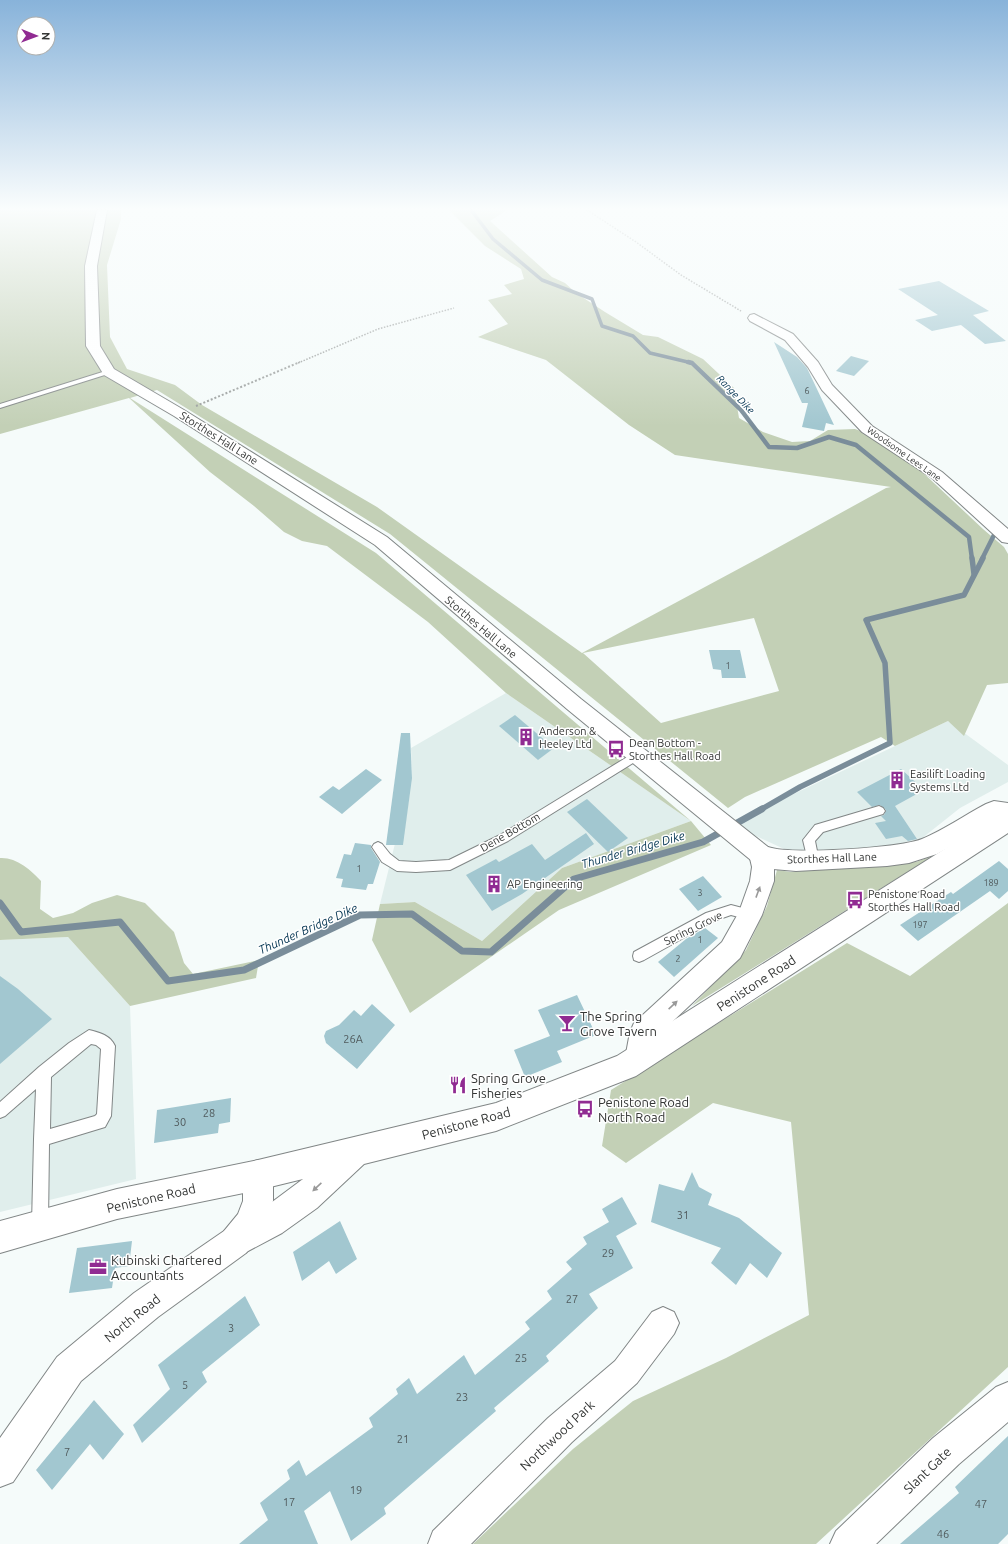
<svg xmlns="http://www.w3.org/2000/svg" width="1008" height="1544" font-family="Ubuntu,sans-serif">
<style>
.built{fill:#e0eeec}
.green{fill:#c3d0b6;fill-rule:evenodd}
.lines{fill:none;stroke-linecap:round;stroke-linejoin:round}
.stream-far3{stroke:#7a8d9a;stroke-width:3.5}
.stream-far2{stroke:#7a8d9a;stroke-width:4.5}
.stream-far1{stroke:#7a8d9a;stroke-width:5.5}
.stream{stroke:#7a8d9a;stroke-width:7}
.building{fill:#a2c7d0}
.lane-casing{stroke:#818686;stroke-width:2}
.street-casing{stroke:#818686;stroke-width:2}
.secondary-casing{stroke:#818686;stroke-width:2}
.highway-casing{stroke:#818686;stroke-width:2}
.path-far1{stroke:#9a9e9d;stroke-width:1.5;stroke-dasharray:1.5 1.5;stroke-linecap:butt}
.path{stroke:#9a9e9d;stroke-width:2;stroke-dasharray:2 2;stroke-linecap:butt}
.lane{fill:#fff;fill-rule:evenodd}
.street{fill:#fff;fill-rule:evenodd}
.secondary{fill:#fff;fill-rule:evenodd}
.highway{fill:#fff;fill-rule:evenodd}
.oneway{fill:#9a9a9a}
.labels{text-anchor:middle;stroke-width:3;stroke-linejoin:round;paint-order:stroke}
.number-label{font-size:9px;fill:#505a5c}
.far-street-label{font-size:9px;fill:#343635;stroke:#fff}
.far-water-label{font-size:10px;font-style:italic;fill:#033451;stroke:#fff}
.street-label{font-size:11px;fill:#343635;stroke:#fff}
.poi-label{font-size:11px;fill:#343635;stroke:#fff;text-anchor:start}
.near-number-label{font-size:11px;fill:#505a5c}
.water-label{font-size:12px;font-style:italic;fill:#033451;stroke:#fff}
.near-street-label{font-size:13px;fill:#343635;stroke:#fff}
.near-poi-label{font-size:13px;fill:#343635;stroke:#fff;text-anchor:start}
</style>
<rect width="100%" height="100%" fill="#f5fbfa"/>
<g class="built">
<polygon points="506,693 691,821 562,868 482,941 415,902 380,904 412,775 411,748"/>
<polygon points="948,721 1008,765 1008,782 960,808 916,843 894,847 795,854 730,824"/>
<polygon points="68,937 130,1006 136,1179 0,1212 0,940"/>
</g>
<g class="green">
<path d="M0,210H121V219L107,265L110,337L127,369L175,385L202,405L377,507L582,653L768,553L886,488L891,487L675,455L629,425L546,360L478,337L508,324L488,300L512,294L504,285L524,279L521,269L485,246L449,210H507L490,221L552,277L565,283L576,293L605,312L643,335L658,337L703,359L734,388L739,418L763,432L792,442L810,441L828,430L855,429L872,435L918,468L983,529L1004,547L1008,554V683L987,685L964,736L948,721L895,746L881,737L745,797L728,808L390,534L157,390L130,398L376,553L691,821L711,845L559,910L410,1013L372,940L380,904L415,902L482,941L562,868L691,821L506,693L428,622L327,546L302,541L284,532L254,506L210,472L129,398L0,434ZM754,618L779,691L661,723L583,653Z"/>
<polygon points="933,856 692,1006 746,950 767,906 777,870 791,872 916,862"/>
<path d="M0,858C16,857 31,870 41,881L40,909L53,918L73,913L92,903L117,895L145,903L174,932L184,963L193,974L259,960L256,978L130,1006L68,937L0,940Z"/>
<polygon points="1008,903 1008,1367 816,1544 473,1544 573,1449 633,1401 726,1358 809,1315 791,1122 713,1103 626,1163 602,1146 611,1090 847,943 910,976"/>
</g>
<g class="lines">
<polyline class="stream-far3" points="471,210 493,239 542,280 592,299 602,326 633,336 650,353 692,363"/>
<g class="stream-far2">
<polyline points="688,362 692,363 741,410 769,447 797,448 829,437 856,445 969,537 972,559"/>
<polyline points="982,559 995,533 1008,535"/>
</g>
<g class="stream-far1">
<polyline points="972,558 974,574"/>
<polyline points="760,810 800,787 890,743 885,663 866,620 964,595 983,558"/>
</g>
<polyline class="stream" points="0,903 21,932 120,922 168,981 244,970 360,915 412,914 462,951 491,952 574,879 703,842 762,809"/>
</g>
<g class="building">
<polygon points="939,281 989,311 973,315 1006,341 985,344 961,325 932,331 915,320 938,315 898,289"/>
<polygon points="774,342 797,357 807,368 834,425 826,423 824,431 802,427 808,403 802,403"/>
<polygon points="851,356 869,361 854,376 836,371"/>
<polygon points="709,650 740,650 746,678 722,678 721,670 713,669"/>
<polygon points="515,715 554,748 538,760 499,726"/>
<polygon points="401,733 410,733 412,778 403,845 386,845"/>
<polygon points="366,769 382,780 342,814 319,797 333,786 339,790"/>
<polygon points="901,769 924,790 895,806 917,839 908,841 902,836 886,839 875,823 886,821 881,816 884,815 886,810 880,805 872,807 857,792"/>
<polygon points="587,799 628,838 608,852 567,812"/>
<polygon points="586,833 594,844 522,894 492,911 466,875 496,859 499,862 532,844 545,860"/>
<polygon points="355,843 371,845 371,848 380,862 373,884 368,884 366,890 341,887 343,879 336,878 344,854 351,855"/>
<polygon points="999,861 1008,869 1008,891 999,899 990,891 918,941 900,925 951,892 953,894"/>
<polygon points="703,876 722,897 698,911 679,889"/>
<polygon points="705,928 718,938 674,977 658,962 686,939"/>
<polygon points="0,976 18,989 52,1019 0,1064"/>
<polygon points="577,995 596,1035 557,1051 562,1062 525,1077 514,1050 550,1036 538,1010"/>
<polygon points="372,1004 395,1025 357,1069 326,1043 324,1036 326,1031 339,1025 354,1010 361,1016"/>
<polygon points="231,1098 230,1122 219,1124 218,1133 154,1143 157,1110"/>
<polygon points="692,1172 699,1187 712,1194 708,1205 739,1218 782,1253 767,1278 750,1263 736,1285 711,1263 721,1248 651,1222 659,1184 684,1191"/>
<polygon points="622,1197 637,1224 616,1236 633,1268 589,1294 598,1308 546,1356 549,1361 494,1408 496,1411 384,1508 386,1514 351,1541 330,1491 304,1511 318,1544 239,1544 268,1520 260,1503 290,1479 287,1470 299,1460 306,1476 373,1427 369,1418 398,1394 396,1389 409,1378 417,1394 464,1355 475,1375 530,1329 525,1322 552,1299 547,1291 572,1269 566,1262 587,1244 583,1237 609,1222 602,1209"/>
<polygon points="340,1221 357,1259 336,1274 329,1261 302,1281 293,1252"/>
<polygon points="132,1241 129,1266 115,1268 112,1288 69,1293 77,1248"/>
<polygon points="245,1296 260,1325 202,1372 207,1382 142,1443 133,1425 170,1389 158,1365"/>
<polygon points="94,1400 124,1434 103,1460 90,1444 52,1490 36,1470"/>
<polygon points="1008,1436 1008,1534 998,1544 900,1544 959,1493 955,1487"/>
</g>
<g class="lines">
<g class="lane-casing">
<g id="lane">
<polygon points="109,370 111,371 111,373 0,408 0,404"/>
<polygon points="637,751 641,752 642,755 641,758 508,841 450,870 416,872 397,871 382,862 372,847 374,844 378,842 382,844 390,854 399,861 416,862 449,860 500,835"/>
<polygon points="879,806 883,808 885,811 883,814 823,832 815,841 819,861 817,865 813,866 809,865 803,840 815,825"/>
<polygon points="731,905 754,911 756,915 754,919 750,920 731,915 714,921 644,960 639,962 634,960 633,956 634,952 706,913"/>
<path d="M89,1030C100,1033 110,1035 115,1046L111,1116L105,1127L49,1144L48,1224L45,1229L40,1232L35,1229L32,1224L34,1139L36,1089L5,1116L0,1118V1102L39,1067L69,1043ZM91,1044L96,1045L101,1049L97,1114L95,1116L50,1129L51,1077Z"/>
</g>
</g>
<g class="street-casing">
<g id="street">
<polygon points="754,314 793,334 818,362 832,385 872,426 942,472 1008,529 1008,543 1002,542 932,478 862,432 822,390 808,367 785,340 750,321 748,318 750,315"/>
<polygon points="760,845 768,847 774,867 774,881 762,915 740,958 655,1038 651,1059 647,1068 638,1072 629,1068 625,1059 630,1032 634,1023 722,942 739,912 750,881 752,867 749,854 752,847"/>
<polygon points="663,1307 674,1312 679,1323 674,1334 637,1383 572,1442 471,1544 428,1544 433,1531 548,1418 615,1361 652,1312"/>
</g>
</g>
<g class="secondary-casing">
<g id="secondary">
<path d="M97,210H107L97,266L100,346L114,369L184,410L387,537L581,699L768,847C789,855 901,848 922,839C944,830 965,815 986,804L994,801L1008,803V821L997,820L937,854L909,863L887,866L796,871L773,869L752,861L567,709L375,545L174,416L104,375L86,346L85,266Z"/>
<polygon points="258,1160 269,1164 273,1175 273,1201 261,1235 246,1253 158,1317 81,1381 13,1482 0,1487 0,1438 57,1357 134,1293 224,1231 238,1214 243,1201 243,1175 247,1164"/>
<polygon points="1008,1382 1008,1422 959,1464 876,1544 830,1544 836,1531 933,1438 996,1387"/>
</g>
</g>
<g class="highway-casing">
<polygon id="highway" points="1008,812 1008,833 636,1076 496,1131 364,1164 317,1208 282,1233 235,1258 224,1253 219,1242 224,1231 260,1211 303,1179 258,1190 117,1219 0,1253 0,1221 117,1189 258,1160 496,1103 617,1056 1000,814"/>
</g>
<g class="path-far1">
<polyline points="587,210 636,242 681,275 741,311"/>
<polyline points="298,363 378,329 454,308"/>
</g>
<polyline class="path" points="196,406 300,362"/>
<use href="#lane" class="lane"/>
<use href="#street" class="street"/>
<use href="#secondary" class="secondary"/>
<use href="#highway" class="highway"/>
</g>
<defs><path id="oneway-solid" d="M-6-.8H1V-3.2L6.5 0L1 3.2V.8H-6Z"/></defs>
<g class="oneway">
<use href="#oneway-solid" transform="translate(758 892) rotate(-70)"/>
<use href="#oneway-solid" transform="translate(673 1005) rotate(-43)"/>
<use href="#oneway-solid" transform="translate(317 1187) rotate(137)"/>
</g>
<linearGradient id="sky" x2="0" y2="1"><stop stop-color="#88b3da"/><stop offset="0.49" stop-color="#fafdfd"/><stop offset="1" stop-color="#fafdfd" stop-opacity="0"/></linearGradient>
<rect width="1008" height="426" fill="url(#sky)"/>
<defs>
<g id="building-bare" transform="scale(1.38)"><path d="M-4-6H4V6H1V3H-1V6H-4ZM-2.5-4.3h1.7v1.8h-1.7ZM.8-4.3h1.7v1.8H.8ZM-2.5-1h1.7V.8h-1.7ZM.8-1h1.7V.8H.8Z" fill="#902b92" stroke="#fff" stroke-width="2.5" paint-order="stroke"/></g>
<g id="bus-bare" transform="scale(1.38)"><path d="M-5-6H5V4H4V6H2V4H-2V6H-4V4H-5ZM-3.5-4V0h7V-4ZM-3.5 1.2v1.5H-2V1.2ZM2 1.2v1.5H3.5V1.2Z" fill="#902b92" stroke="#fff" stroke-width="2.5" paint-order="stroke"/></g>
<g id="bar-bare" transform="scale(1.38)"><path d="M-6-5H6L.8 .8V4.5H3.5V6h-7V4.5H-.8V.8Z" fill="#902b92" stroke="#fff" stroke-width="2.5" paint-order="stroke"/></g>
<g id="restaurant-bare" transform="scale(1.38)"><path d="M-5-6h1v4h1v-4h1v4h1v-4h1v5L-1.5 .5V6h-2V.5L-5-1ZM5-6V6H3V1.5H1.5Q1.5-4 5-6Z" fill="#902b92" stroke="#fff" stroke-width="2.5" paint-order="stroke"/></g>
<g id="office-bare" transform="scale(1.38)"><path d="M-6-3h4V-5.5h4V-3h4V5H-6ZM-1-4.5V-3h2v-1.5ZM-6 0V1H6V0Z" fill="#902b92" stroke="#fff" stroke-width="2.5" paint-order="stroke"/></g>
</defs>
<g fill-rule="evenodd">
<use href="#building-bare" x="526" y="737"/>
<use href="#bus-bare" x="616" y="749"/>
<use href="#building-bare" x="897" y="780"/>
<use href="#building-bare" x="494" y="884"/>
<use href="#bus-bare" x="855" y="900"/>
<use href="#bar-bare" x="567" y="1023"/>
<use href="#restaurant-bare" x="458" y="1085"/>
<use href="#bus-bare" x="585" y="1109"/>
<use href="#office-bare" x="98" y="1267"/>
</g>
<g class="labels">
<g class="number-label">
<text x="807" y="394">6</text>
<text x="728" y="669">1</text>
<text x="359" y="872">1</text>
<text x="991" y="886">189</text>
<text x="700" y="896">3</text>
<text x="920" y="928">197</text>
<text x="700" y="943">1</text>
<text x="678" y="962">2</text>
</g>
<g class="far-street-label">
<text transform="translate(904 454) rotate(35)" y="3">Woodsome Lees Lane</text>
</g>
<g class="far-water-label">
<text transform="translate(736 394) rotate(46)" y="4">Range Dike</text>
</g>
<g class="street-label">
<text transform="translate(219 438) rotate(32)" y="4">Storthes Hall Lane</text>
<text transform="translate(481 627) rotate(40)" y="4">Storthes Hall Lane</text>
<text transform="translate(510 832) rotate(-30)" y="4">Dene Bottom</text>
<text transform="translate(832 858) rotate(-2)" y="4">Storthes Hall Lane</text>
<text transform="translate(693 928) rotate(-26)" y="4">Spring Grove</text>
</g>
<g class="poi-label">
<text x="539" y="735">Anderson &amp;<tspan x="539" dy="13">Heeley Ltd</tspan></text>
<text x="629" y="747">Dean Bottom -<tspan x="629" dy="13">Storthes Hall Road</tspan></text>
<text x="910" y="778">Easilift Loading<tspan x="910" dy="13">Systems Ltd</tspan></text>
<text x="507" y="888">AP Engineering</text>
<text x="868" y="898">Penistone Road<tspan x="868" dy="13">Storthes Hall Road</tspan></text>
</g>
<g class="near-number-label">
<text x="353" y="1043">26A</text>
<text x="209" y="1117">28</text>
<text x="180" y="1126">30</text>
<text x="683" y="1219">31</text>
<text x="608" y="1257">29</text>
<text x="572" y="1303">27</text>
<text x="231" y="1332">3</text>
<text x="521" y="1362">25</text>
<text x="185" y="1389">5</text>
<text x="462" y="1401">23</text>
<text x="403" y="1443">21</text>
<text x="67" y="1456">7</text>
<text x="356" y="1494">19</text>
<text x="289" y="1506">17</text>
<text x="981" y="1508">47</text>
<text x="943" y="1538">46</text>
</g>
<g class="water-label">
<text transform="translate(633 850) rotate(-16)" y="4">Thunder Bridge Dike</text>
<text transform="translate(308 929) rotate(-24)" y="4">Thunder Bridge Dike</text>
</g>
<g class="near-street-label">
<text transform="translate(756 983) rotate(-33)" y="5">Penistone Road</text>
<text transform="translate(466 1123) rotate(-15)" y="5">Penistone Road</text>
<text transform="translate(151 1198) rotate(-13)" y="5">Penistone Road</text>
<text transform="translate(132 1318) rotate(-39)" y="5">North Road</text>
<text transform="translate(557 1435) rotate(-43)" y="5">Northwood Park</text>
<text transform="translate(927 1470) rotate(-44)" y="5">Slant Gate</text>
</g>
<g class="near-poi-label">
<text x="580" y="1021">The Spring<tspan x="580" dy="15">Grove Tavern</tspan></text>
<text x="471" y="1083">Spring Grove<tspan x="471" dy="15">Fisheries</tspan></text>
<text x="598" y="1107">Penistone Road<tspan x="598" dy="15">North Road</tspan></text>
<text x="111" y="1265">Kubinski Chartered<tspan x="111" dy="15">Accountants</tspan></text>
</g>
</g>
<g transform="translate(36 36) rotate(91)"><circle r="19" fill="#ffffff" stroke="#aeafae"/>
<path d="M0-3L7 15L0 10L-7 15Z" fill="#902b92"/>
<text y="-6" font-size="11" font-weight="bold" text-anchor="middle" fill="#343635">N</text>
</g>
</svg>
